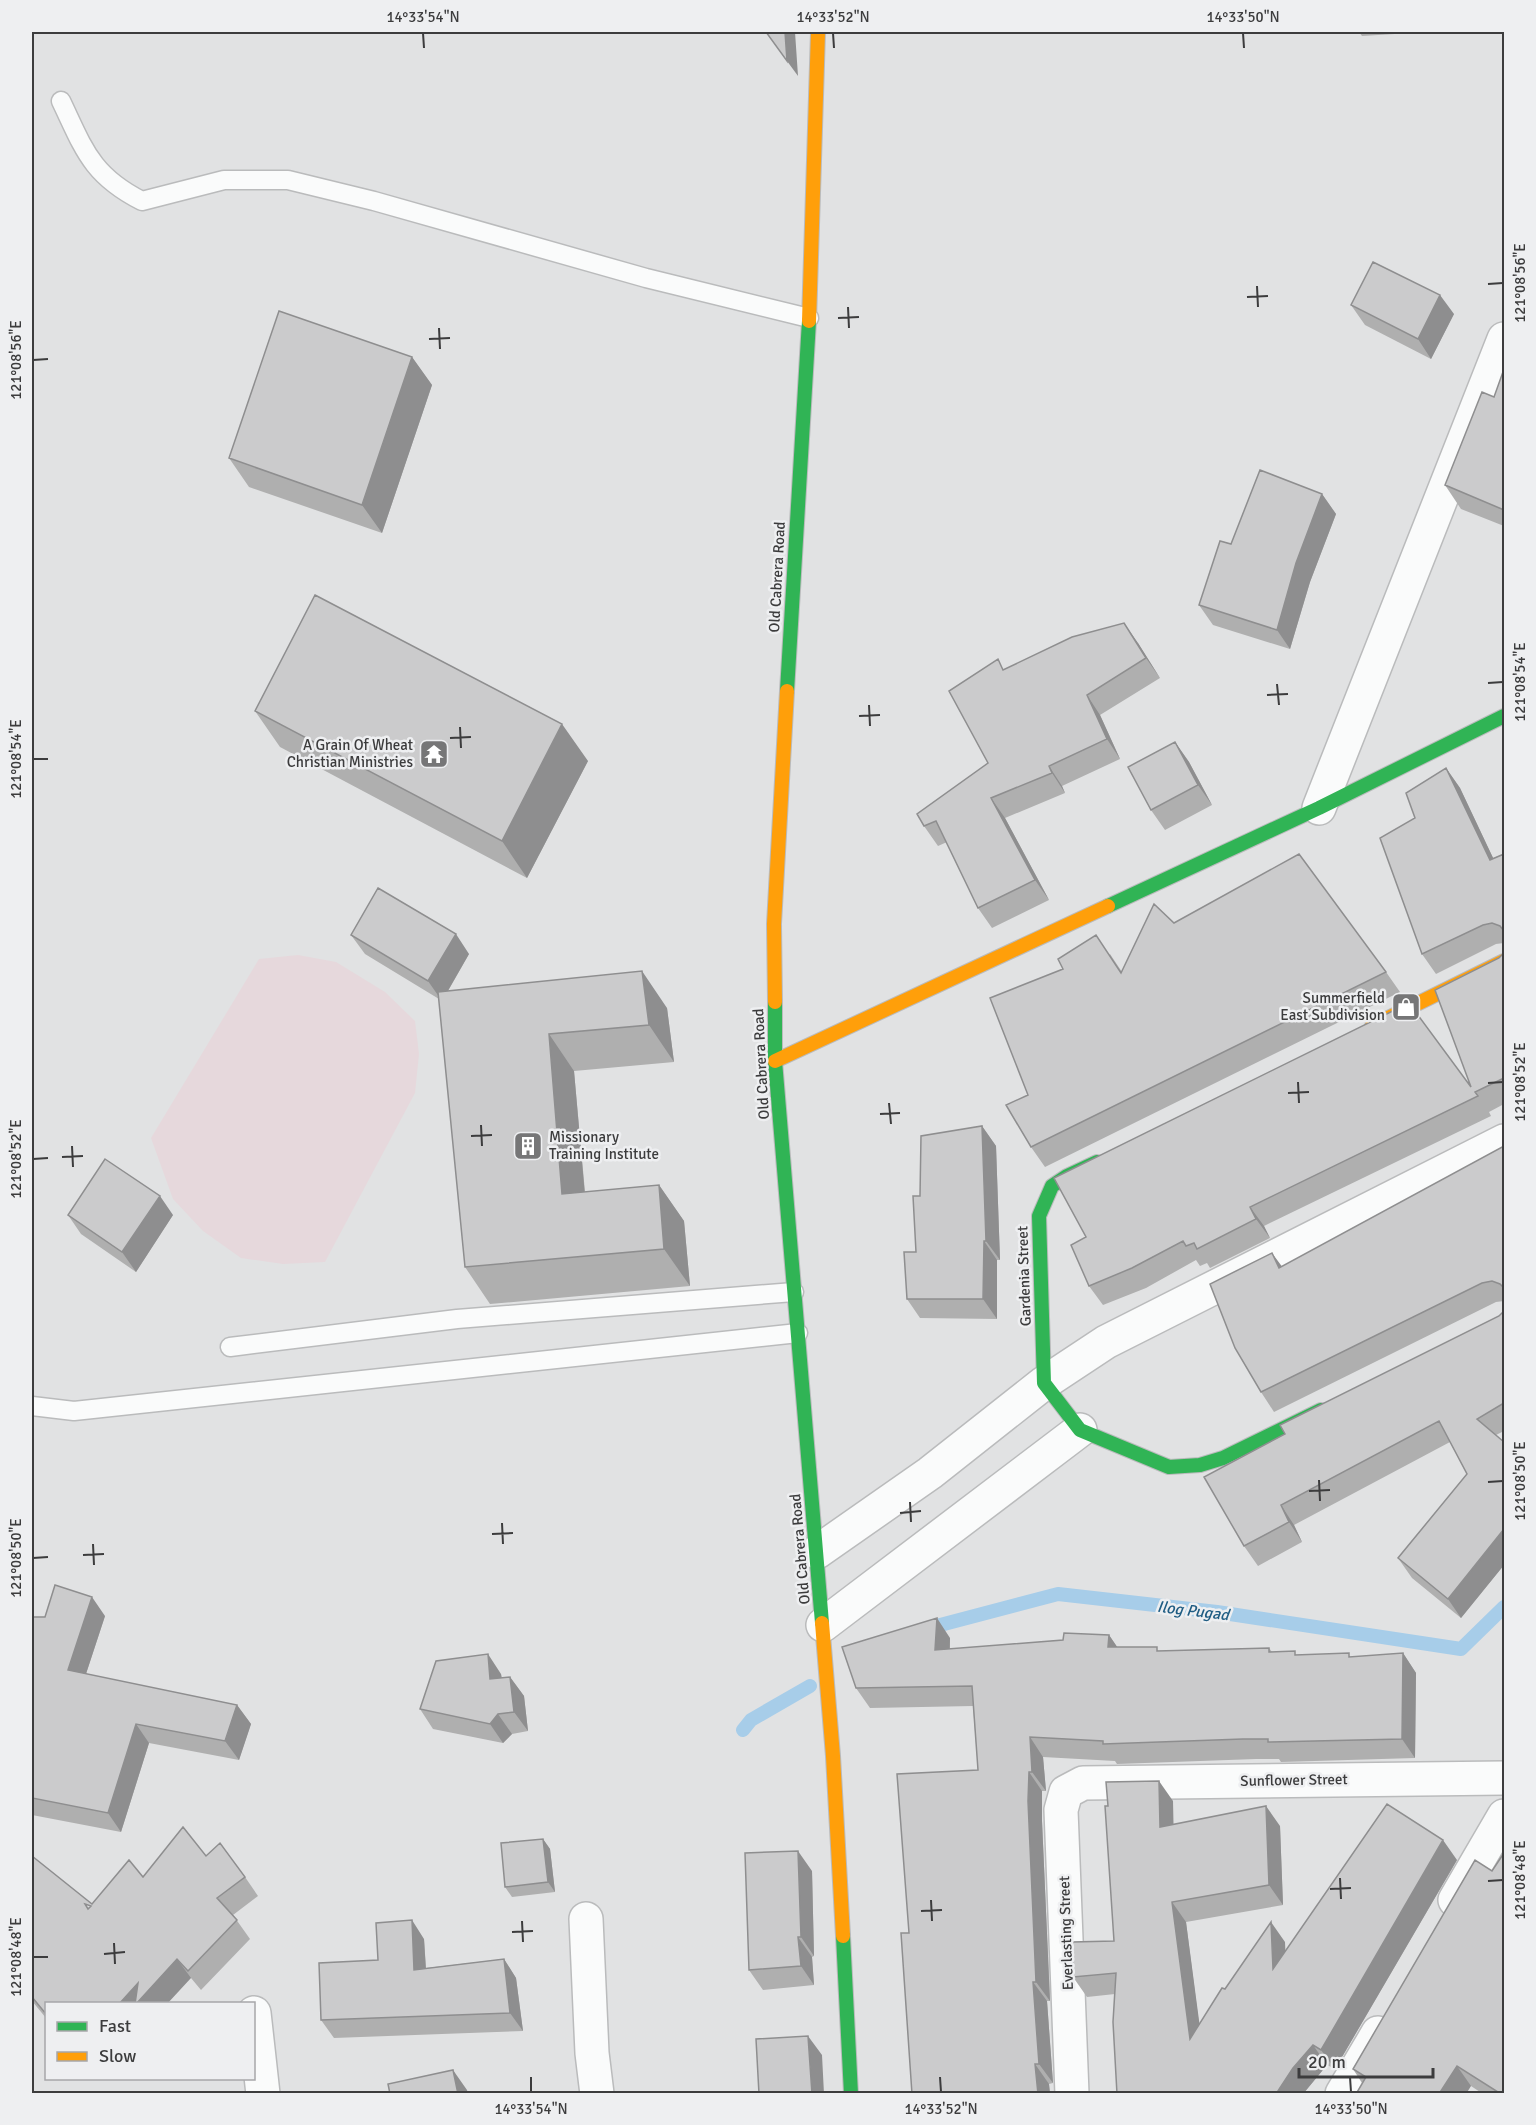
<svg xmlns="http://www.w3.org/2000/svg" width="1536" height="2125" viewBox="0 0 1536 2125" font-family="Signika,sans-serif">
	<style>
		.commercial { fill: #e6d8dc }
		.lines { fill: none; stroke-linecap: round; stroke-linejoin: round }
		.stream { stroke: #a7cde9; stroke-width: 14 }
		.lane-casing { stroke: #babbbc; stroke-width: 21 }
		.street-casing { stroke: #babbbc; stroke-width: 36 }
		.fast-casing { stroke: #babbbc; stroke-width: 16 }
		.slow-casing { stroke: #babbbc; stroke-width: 16 }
		.lane { stroke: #fafbfb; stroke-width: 18 }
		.street { stroke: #fafbfb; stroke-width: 33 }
		.fast { stroke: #30b455; stroke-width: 14 }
		.slow { stroke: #ff9f0a; stroke-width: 14 }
		.wall { fill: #afafaf; fill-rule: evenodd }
		.shaded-wall { fill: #8e8e8f }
		.building { fill: #cbcbcc; stroke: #8e8e8f; stroke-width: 1.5; fill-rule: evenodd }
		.ticks { fill: none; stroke: #3c3c3d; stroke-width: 2 }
		.labels { text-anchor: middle; stroke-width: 5; stroke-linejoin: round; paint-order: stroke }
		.street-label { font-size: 15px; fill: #3c3c3d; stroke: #eeeff1 }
		.poi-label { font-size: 15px; fill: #3c3c3d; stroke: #eeeff1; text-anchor: end }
		.water-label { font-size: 16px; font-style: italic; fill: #205d83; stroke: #eeeff1 }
		.neatline { fill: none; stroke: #3c3c3d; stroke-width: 2 }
		.ticks-label { font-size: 15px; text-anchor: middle; fill: #3c3c3d }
	</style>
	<rect width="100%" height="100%" fill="#e1e2e3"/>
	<path class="commercial" d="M298 955 336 962 385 992 415 1021 419 1054 415 1093 325 1262 283 1264 241 1258 203 1231 173 1199 151 1138 259 959Z"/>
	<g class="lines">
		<path class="stream" d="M925 1629 1058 1594 1217 1612 1461 1649 1504 1607
			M743 1730 751 1720 810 1686"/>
		<g class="lane-casing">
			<path id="lane" d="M61 101C84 149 91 175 142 201L224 180H288L374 201 646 278 809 318
				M230 1347 457 1319 794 1292
				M32 1406 74 1411 798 1333"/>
		</g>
		<g class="street-casing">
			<path id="street" d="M1319 808 1504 339
				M817 1552 930 1473 1044 1383 1106 1342 1504 1141
				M823 1625 1080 1430
				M1455 1900 1504 1816
				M586 1919 592 2053 597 2094
				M254 2013 263 2094
				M1072 2094 1061 1810 1066 1792 1083 1783 1504 1778
				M1342 2094 1378 2033"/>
		</g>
		<g class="fast-casing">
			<path id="fast" d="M787 691 809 321
				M1108 906 1319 808 1504 716
				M775 1002V1061L822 1623
				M1097 1162 1067 1176 1052 1186 1039 1216 1044 1383 1080 1430 1169 1467 1200 1465 1223 1458 1321 1410
				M843 1936 851 2094"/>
		</g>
		<g class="slow-casing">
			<path id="slow" d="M809 321 818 32
				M775 1002 774 924 787 691
				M1372 1026 1504 961
				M775 1061 1108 906
				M822 1623 833 1756 843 1936"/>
		</g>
		<use href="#lane" class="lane"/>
		<use href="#street" class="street"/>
		<use href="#fast" class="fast"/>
		<use href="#slow" class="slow"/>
	</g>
	<path class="wall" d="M1359 32H1427L1362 36Z
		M1351 305 1454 314 1431 359 1365 325Z
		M412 357 432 385 382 533 249 487 229 458Z
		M1504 369V526L1461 509 1445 485 1494 397Z
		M1322 494 1336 514 1310 582 1290 649 1213 625 1199 605 1231 544Z
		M1138 643 1160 678 1100 715 1120 759 1062 786 1065 793 1005 818 1049 900 992 928 978 908 947 842 938 846 924 826 988 763 1005 669Z
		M255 711 588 761 527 878 280 747Z
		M1175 742 1189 762 1212 805 1165 830 1151 810Z
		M1446 768 1460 788 1493 858 1504 854V943L1496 944 1436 974 1422 954 1415 818Z
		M1174 923 1386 972 1400 992 1045 1167 1031 1147 1028 1095 1110 954 1122 972Z
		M351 935 469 954 448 991 667 1008 674 1062 574 1071 585 1192 659 1185 684 1221 690 1286 490 1304 465 1267 439 999 365 954Z
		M1504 953V1104L1489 1112 1491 1116 1264 1226 1270 1238 1210 1268 1207 1263 1200 1266 1196 1260 1146 1288 1103 1305 1089 1286 1471 1087 1499 958Z
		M982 1126 996 1146 1000 1260H997V1319L920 1318 907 1299 916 1252 920 1196Z
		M1504 1146V1301L1496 1302 1274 1412 1261 1392 1282 1267Z
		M68 1215H173L136 1272 81 1234Z
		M1504 1311V1431L1496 1435 1504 1442V1565L1461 1618 1412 1578 1398 1558 1467 1474 1450 1442 1294 1525 1302 1542 1258 1566 1244 1546 1285 1434 1499 1316Z
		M105 1616 86 1674 237 1705 251 1724 239 1760 149 1743 121 1832 32 1815V1617Z
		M1109 1635 1117 1647 1159 1651 1269 1648 1272 1652 1298 1655 1352 1657 1403 1653 1416 1673 1415 1758 1281 1762 1279 1759H1256L1117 1764 1115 1761 1043 1757 1046 1791H1042V1821L1050 2001H1047L1053 2083 1049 2084 1050 2094H912L909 1933 978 1770 973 1706 870 1708 856 1688 950 1638V1649L1063 1640Z
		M501 1674 502 1678 510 1677 524 1696 528 1731 512 1734 503 1743 433 1729 420 1709Z
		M1173 1801V1825L1280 1826 1283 1905 1186 1922 1199 2024 1225 1989 1285 1942V1952L1457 1860 1335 2069 1327 2065 1303 2094H1117L1115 1994 1087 1997 1073 1977 1114 1941 1108 1806Z
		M543 1839 550 1849 555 1892 512 1897 505 1887Z
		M32 1856 92 1904 143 1877 206 1856 245 1877 258 1896 233 1915 250 1939 201 1990 191 1978 46 2004V2018L32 2001ZM85 1904 91 1906 88 1909Z
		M812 1871 814 1956 812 1957 814 1985 763 1990 749 1970Z
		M1492 1871 1504 2094H1483L1471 2086 1362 2083 1353 2069Z
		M424 1939 426 1968 504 1959 516 1978 523 2031 334 2038 321 2020Z"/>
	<path class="shaded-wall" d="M785 32H795L798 76 787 61Z
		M1440 295 1454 314 1431 359 1418 339Z
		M412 357 432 385 382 533 362 505Z
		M1322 494 1336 514 1310 582 1290 649 1277 630 1296 563Z
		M1124 623 1138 643 1160 678 1146 658Z
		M1087 695 1100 715 1120 759 1107 739Z
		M562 724 588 761 527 878 502 841Z
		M1175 742 1189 762 1212 805 1198 785Z
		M1049 766 1062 786 1065 793 1052 773Z
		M1446 768 1460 788 1503 879 1490 860Z
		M991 798 1005 818 1049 900 1035 880Z
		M456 934 469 954 442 1001 428 981Z
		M642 971 667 1008 674 1062 649 1025Z
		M549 1034 574 1071 588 1230 562 1194Z
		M982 1126 996 1146 1000 1260 986 1241Z
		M659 1185 684 1221 690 1286 664 1249Z
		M160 1196 173 1215 136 1272 122 1252Z
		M1250 1207 1264 1226 1270 1238 1256 1219Z
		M984 1241 997 1260V1319L983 1299Z
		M1272 1253 1286 1272 1279 1268Z
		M1281 1505 1294 1525 1302 1542 1289 1522Z
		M1504 1529V1565L1461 1618 1448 1599Z
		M92 1597 105 1616 81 1689 68 1670Z
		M937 1618 950 1638 949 1669 935 1650Z
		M1109 1635 1122 1654 1108 1647Z
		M1403 1653 1416 1673 1415 1758 1402 1739Z
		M488 1654 501 1674 504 1699 490 1679Z
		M510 1677 524 1696 528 1731 514 1712Z
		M237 1705 251 1724 239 1760 225 1741Z
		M498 1714 512 1734 503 1743 490 1724Z
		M136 1724 149 1743 121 1832 108 1813Z
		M1030 1737 1043 1757 1046 1791 1032 1772Z
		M1029 1772 1042 1791V1821L1050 2001 1036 1982 1028 1801Z
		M1159 1781 1173 1801 1174 1847 1160 1827Z
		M1266 1806 1280 1826 1283 1905 1269 1885Z
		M543 1839 550 1849 555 1892 548 1882Z
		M1443 1840 1457 1860 1335 2069 1321 2050Z
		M798 1851 812 1871 814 1956 801 1937Z
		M1172 1902 1186 1922 1204 2058 1190 2039Z
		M412 1920 424 1939 427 1988 414 1970Z
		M1271 1922 1285 1942 1287 1989 1273 1969Z
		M798 1937 812 1957 814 1985 801 1966Z
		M177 1959 191 1978 167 2004H119L138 1983Z
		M504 1959 516 1978 523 2031 510 2013Z
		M1033 1982 1047 2001 1053 2083 1039 2064Z
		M808 2036 822 2055 824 2094H812Z
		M1313 2045 1327 2065 1303 2094H1276L1293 2068Z
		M1035 2064 1049 2084 1050 2094H1038Z
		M1457 2066 1471 2086 1466 2094H1439Z
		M453 2070 467 2090 468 2094H458Z"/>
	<path class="building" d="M766 32H785L787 61Z
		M1373 262 1440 295 1418 339 1351 305Z
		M279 311 412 357 362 505 229 458Z
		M1504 369V510L1445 485 1482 392 1494 397Z
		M1260 470 1322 494 1296 563 1277 630 1199 605 1220 541 1231 544Z
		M315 595 562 724 502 841 255 711Z
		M1124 623 1146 658 1087 695 1107 739 1049 766 1052 773 991 798 1035 880 978 908 936 821 924 826 917 814 988 763 949 691 998 659 1003 670 1072 637Z
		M1175 742 1198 785 1151 810 1128 767Z
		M1446 768 1490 860 1504 854V931L1500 926 1492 923 1483 925 1422 954 1380 838 1415 818 1406 793Z
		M1299 854 1386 972 1031 1147 1006 1105 1028 1095 990 998 1063 969 1058 959 1096 935 1121 973 1154 904 1174 923Z
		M378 888 456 934 428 981 351 935Z
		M1504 953V1078L1475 1092 1478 1096 1250 1207 1256 1219 1197 1249 1194 1243 1186 1246 1183 1241 1132 1268 1089 1286 1071 1245 1086 1237 1054 1178 1409 1003 1471 1087 1435 990 1499 958Z
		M642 971 649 1025 549 1034 562 1194 659 1185 664 1249 465 1267 438 992Z
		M982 1126 986 1241H984L983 1299H907L904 1252H916L913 1196H920L921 1136Z
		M1504 1146V1288L1500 1284 1492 1281 1482 1283 1261 1392 1235 1348 1210 1284 1272 1253 1279 1268Z
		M105 1159 160 1196 122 1252 68 1215Z
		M1504 1311V1403L1477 1419 1504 1442V1529L1448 1599 1398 1558 1467 1474 1439 1421 1281 1505 1289 1522 1244 1546 1204 1477 1285 1434 1280 1425 1499 1316Z
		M55 1585 92 1597 68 1670 237 1705 225 1741 136 1724 108 1813 32 1798V1617H45Z
		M937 1618 935 1650 1063 1640 1064 1633 1109 1635 1108 1647H1157V1651L1269 1648V1652L1295 1651V1655L1349 1653V1657L1403 1653 1402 1739 1268 1742V1739H1243L1103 1744V1741L1030 1737 1032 1772H1029L1028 1801 1036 1982H1033L1039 2064H1035L1038 2094H912L901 1933H909L897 1774 978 1770 972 1686 856 1688 842 1647Z
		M488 1654 490 1679 510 1677 514 1712 498 1714 490 1724 420 1709 436 1661Z
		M1159 1781 1160 1827 1266 1806 1269 1885 1172 1902 1190 2039 1222 1988 1225 1989 1271 1922 1273 1969 1387 1804 1443 1840 1321 2050 1313 2045 1293 2068 1276 2094H1117L1113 2022 1116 1973 1073 1977 1072 1942 1114 1941 1105 1806H1108L1106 1782Z
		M183 1827 206 1856 220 1843 245 1877 217 1898 237 1920 188 1971 177 1959 136 2004H135L138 1983 119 2004H46V2014L32 1997V1856L92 1904 129 1860 143 1877ZM85 1904 91 1906 88 1909Z
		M543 1839 548 1882 505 1887 501 1843Z
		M798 1851 801 1937H798L801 1966 749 1970 745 1853Z
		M1504 1853V2094H1501L1457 2066 1439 2094H1356L1366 2077 1353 2069 1475 1860 1492 1871Z
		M412 1920 414 1970 504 1959 510 2013 321 2020 319 1963 378 1960 376 1923Z
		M808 2036 812 2094H759L756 2039Z
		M453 2070 458 2094H390L388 2084Z"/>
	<path class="ticks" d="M423 33 424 48M833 33 834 48M1243 33 1244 48M1488 284 1503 283M1257 286 1258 307M1247 297 1268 296M848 307 849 328M838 318 859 317M439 328 440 349M429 339 450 338M33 360 48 359M1488 683 1503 682M1277 684 1279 705M1267 695 1288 694M869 705 870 726M859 716 880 715M460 727 461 748M450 738 471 737M33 759H48M1298 1082 1299 1103M1488 1083 1503 1082M1288 1093 1309 1092M889 1103 891 1124M880 1114 900 1113M481 1125 482 1146M471 1136 492 1135M72 1146 73 1167M62 1157 83 1156M33 1159 48 1158M1319 1480 1320 1501M1488 1482 1503 1481M1309 1491 1330 1490M910 1502 911 1522M900 1513 921 1511M502 1523 503 1544M492 1534 513 1533M93 1544 94 1565M83 1555 104 1554M33 1558 48 1557M1340 1878 1341 1899M1488 1881 1503 1880M1330 1889 1351 1888M931 1900 932 1921M921 1911 942 1910M522 1921 523 1942M512 1932 533 1931M114 1943 115 1964M104 1954 125 1952M33 1957H48M531 2077V2092M940 2077 941 2092M1350 2077 1351 2092"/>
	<defs>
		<g id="temple-square" transform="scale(1.5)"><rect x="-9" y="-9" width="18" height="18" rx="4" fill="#767677" stroke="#eeeff1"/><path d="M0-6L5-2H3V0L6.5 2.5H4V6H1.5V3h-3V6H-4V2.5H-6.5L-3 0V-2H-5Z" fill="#fff"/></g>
		<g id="shop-square" transform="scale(1.5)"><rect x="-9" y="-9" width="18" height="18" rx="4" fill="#767677" stroke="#eeeff1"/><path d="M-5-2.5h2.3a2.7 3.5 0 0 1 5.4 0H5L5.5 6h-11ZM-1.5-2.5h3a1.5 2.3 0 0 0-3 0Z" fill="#fff"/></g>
		<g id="building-square" transform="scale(1.5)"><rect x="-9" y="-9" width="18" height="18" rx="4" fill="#767677" stroke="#eeeff1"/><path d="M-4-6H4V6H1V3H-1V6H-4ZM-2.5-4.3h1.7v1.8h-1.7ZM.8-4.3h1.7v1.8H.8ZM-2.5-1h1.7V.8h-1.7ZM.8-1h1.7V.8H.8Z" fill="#fff"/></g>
	</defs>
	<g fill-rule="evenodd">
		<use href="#temple-square" x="434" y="754"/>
		<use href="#shop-square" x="1406" y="1007"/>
		<use href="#building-square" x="528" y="1146"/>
	</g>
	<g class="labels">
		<g class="street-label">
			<text transform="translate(777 577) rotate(-87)" y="5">Old Cabrera Road</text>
			<text transform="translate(761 1064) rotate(-93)" y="5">Old Cabrera Road</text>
			<text transform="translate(1024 1276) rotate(-92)" y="5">Gardenia Street</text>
			<text transform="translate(800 1549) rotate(-95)" y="5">Old Cabrera Road</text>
			<text transform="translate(1294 1780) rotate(-1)" y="5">Sunflower Street</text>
			<text transform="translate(1066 1933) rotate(-92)" y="5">Everlasting Street</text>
		</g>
		<g class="poi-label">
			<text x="413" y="750">A Grain Of Wheat<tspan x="413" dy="17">Christian Ministries</tspan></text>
			<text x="1385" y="1003">Summerfield<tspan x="1385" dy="17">East Subdivision</tspan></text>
			<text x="549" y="1142" text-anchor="start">Missionary<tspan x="549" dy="17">Training Institute</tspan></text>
		</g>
		<g class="water-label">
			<text transform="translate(1193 1610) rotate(7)" y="6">Ilog Pugad</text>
		</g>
	</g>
	<rect width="1536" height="2125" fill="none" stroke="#eeeff1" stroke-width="66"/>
	<rect x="45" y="2002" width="210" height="78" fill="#eeeff1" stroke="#a7a7a9" stroke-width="1.5"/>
	<rect x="57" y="2022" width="30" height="9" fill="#30b455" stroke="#a7a7a9" stroke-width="1.5"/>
	<text x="99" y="2032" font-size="18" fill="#3c3c3d">Fast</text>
	<rect x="57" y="2052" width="30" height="9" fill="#ff9f0a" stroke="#a7a7a9" stroke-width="1.5"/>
	<text x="99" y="2062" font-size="18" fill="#3c3c3d">Slow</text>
	<path d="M1299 2068v9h134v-9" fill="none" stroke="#3c3c3d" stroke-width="3"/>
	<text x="1308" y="2068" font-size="18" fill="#3c3c3d" stroke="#eeeff1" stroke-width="4.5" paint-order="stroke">20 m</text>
	<rect x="33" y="33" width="1470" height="2059" class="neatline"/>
	<g class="ticks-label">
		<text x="423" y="22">14°33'54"N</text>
		<text x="833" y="22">14°33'52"N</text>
		<text x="1243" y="22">14°33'50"N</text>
		<text transform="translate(1520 283) rotate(-90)" y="5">121°08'56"E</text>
		<text transform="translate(16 360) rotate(-90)" y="5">121°08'56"E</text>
		<text transform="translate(1520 682) rotate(-90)" y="5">121°08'54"E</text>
		<text transform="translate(16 759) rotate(-90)" y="5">121°08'54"E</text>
		<text transform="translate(1520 1082) rotate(-90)" y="5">121°08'52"E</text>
		<text transform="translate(16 1159) rotate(-90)" y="5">121°08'52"E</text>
		<text transform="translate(1520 1481) rotate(-90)" y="5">121°08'50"E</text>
		<text transform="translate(16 1558) rotate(-90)" y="5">121°08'50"E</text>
		<text transform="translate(1520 1880) rotate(-90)" y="5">121°08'48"E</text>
		<text transform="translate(16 1957) rotate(-90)" y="5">121°08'48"E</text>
		<text x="531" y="2114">14°33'54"N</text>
		<text x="941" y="2114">14°33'52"N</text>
		<text x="1351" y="2114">14°33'50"N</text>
	</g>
</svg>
